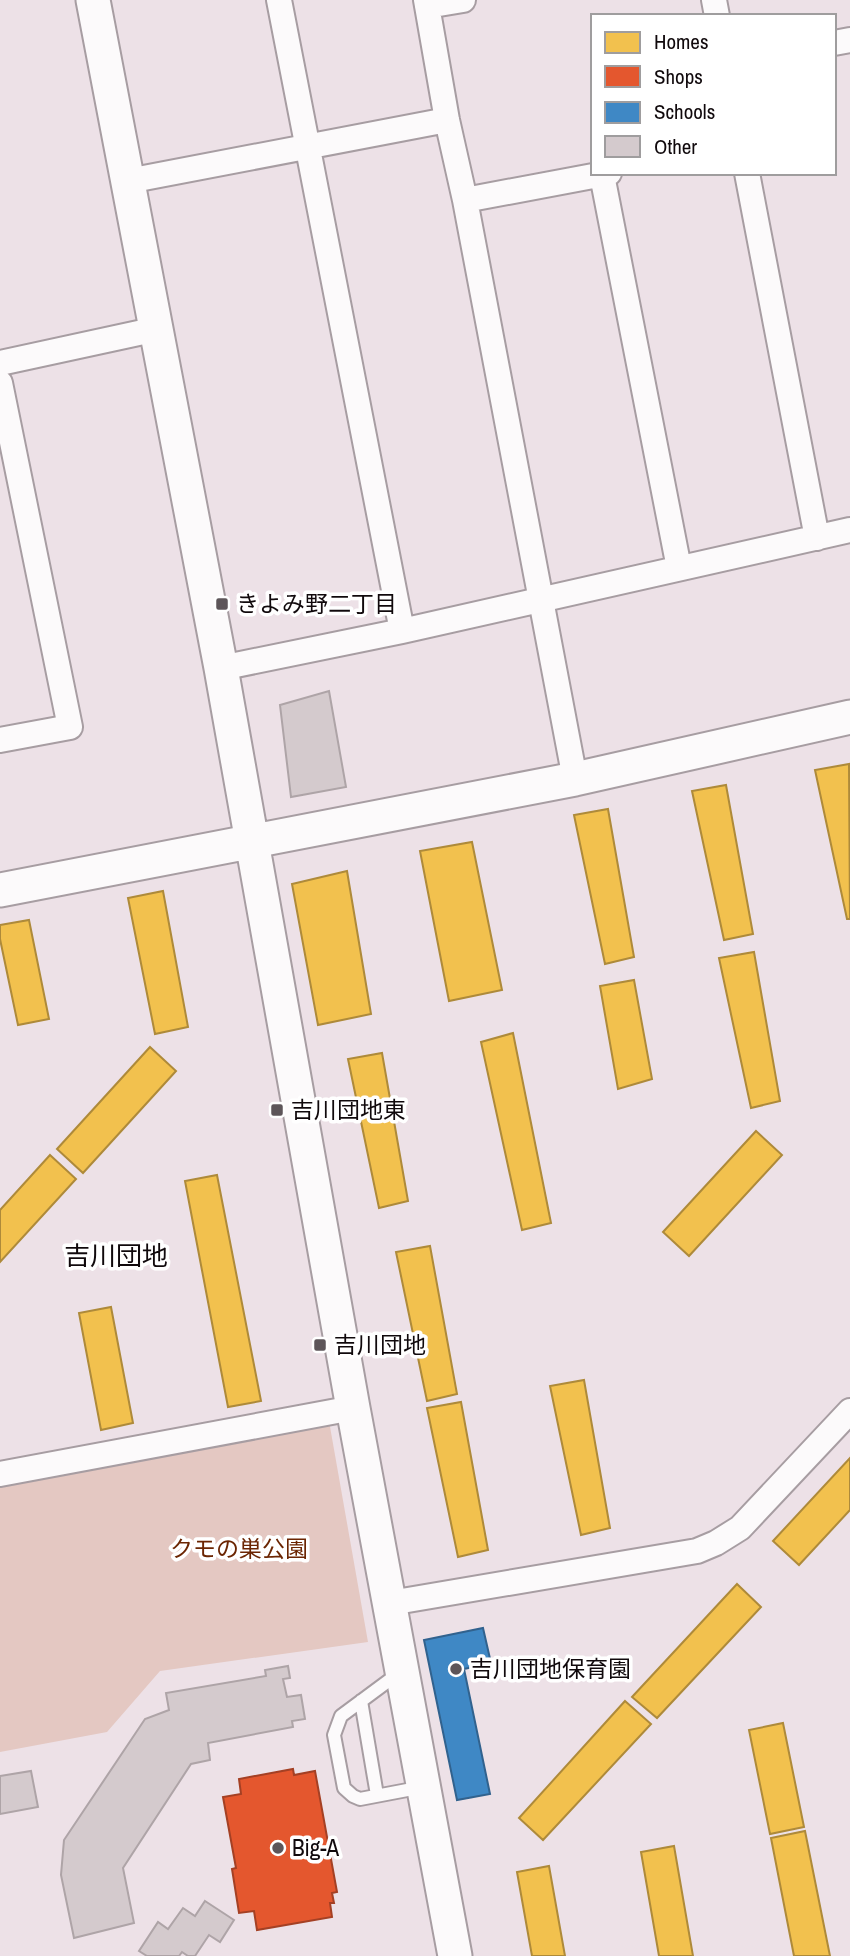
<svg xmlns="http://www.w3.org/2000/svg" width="850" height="1956" viewBox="0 0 850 1956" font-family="'Archivo Narrow','Noto Sans JP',sans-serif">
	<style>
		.green { fill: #e4c8c2 }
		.homes { fill: #f2c14e; stroke: #ae8a3a; stroke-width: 2 }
		.shops { fill: #e4572e; stroke: #a44024; stroke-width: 2 }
		.schools { fill: #3f88c5; stroke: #31628e; stroke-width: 2 }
		.building { fill: #d4cacd; stroke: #aea4a7; stroke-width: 2 }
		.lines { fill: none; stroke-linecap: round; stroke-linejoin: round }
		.lane-casing { stroke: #a79da2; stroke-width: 16 }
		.street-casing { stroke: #a79da2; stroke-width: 28 }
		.secondary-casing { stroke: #a79da2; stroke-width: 37 }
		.lane { stroke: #fcfafb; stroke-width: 12 }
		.street { stroke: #fcfafb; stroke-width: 24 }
		.secondary { stroke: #fcfafb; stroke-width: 33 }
		.poi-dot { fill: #5d5559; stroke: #fff; stroke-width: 2.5 }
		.labels { text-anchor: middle; stroke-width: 7; stroke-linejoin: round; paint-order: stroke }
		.poi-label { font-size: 23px; fill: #10090c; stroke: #fff; text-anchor: start }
		.park-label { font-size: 23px; fill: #6b2502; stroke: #fff }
		.quarter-label { font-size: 26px; fill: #10090c; stroke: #fff }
	</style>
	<rect width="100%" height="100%" fill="#ede1e7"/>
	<path class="green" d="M329 1421 368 1642 160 1671 107 1732 0 1752V1482Z"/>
	<path class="homes" d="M849 764 850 919H847L815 770Z
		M726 785 753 934 724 940 692 791Z
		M608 809 634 957 605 964 574 815Z
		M472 842 502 990 449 1001 420 851Z
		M347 871 371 1014 318 1025 292 884Z
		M163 891 188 1027 155 1034 128 898Z
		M29 920 49 1019 18 1025 0 939V925Z
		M754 952 780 1101 751 1108 719 958Z
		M634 980 652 1079 618 1089 600 986Z
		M513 1033 551 1223 522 1230 481 1042Z
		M150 1047 176 1071 83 1173 57 1149Z
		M382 1053 408 1201 379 1208 348 1059Z
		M756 1131 782 1155 689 1256 663 1232Z
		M50 1155 76 1179 0 1262V1210Z
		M217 1175 261 1401 228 1407 185 1181Z
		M430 1246 457 1394 427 1401 396 1252Z
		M111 1307 133 1423 101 1430 79 1313Z
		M584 1380 610 1528 581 1535 550 1386Z
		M461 1402 488 1550 458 1557 427 1408Z
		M850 1458V1510L799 1565 773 1541Z
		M737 1584 761 1607 657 1718 632 1697Z
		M625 1701 651 1724 543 1840 519 1818Z
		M783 1723 804 1827 770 1834 749 1730Z
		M805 1831 830 1956H794L771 1838Z
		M674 1846 693 1956H659L641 1852Z
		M549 1866 565 1956H532L517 1872Z"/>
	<path class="shops" d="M293 1769 294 1775 315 1771 337 1892 332 1893 334 1903H330L332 1917 257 1930 254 1911 239 1913 232 1869 236 1868 223 1797 241 1794 239 1779Z"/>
	<path class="schools" d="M483 1628 491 1663 464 1669 490 1794 457 1800 424 1640Z"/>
	<path class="building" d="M329 691 346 787 291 797 280 705Z
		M288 1666 290 1678 283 1679 287 1697 301 1695 305 1719 292 1721 293 1727 208 1743 210 1760 191 1764 123 1868 134 1923 74 1938 61 1875 64 1840 145 1719 169 1710 166 1693 266 1676 265 1670Z
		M31 1771 38 1807 0 1814V1776Z
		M205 1901 234 1920 220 1942 209 1935 195 1956H188L182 1952 179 1956H147L139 1951 158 1922 168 1929 183 1908 195 1916Z"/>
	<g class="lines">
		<g class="lane-casing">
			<path id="lane" d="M399 1673 341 1716 334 1735 344 1788 353 1796 360 1799 423 1787
				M361 1701 377 1795"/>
		</g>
		<g class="street-casing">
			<path id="street" d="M279 0 402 631
				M426 0 447 120 465 200 575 779
				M714 0 717 16
				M427 6 463 0
				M834 43 850 40
				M747 173 817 538
				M602 175 679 568
				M128 181 447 120
				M465 200 609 173
				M0 363 157 329
				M0 383 70 727 0 740
				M221 668 402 631 850 530
				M0 1474 353 1408
				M390 1603 697 1551 716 1543 740 1528 850 1411"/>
		</g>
		<g class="secondary-casing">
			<path id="secondary" d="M93 0 221 668 353 1408 455 1956
				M0 890 575 779 850 717"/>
		</g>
		<use href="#lane" class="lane"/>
		<use href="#street" class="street"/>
		<use href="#secondary" class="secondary"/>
	</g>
	<g class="poi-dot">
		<rect x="215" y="597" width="14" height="14" rx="3.5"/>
		<rect x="270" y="1103" width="14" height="14" rx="3.5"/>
		<rect x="313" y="1338" width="14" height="14" rx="3.5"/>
		<circle cx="456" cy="1669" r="7"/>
		<circle cx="278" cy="1848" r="7"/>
	</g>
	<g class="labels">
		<g class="poi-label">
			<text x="236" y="612">きよみ野二丁目</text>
			<text x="291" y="1118">吉川団地東</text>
			<text x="334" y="1353">吉川団地</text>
			<text x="470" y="1677">吉川団地保育園</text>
			<text x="292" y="1856">Big-A</text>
		</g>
		<g class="park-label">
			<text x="239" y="1557">クモの巣公園</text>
		</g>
		<g class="quarter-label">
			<text x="116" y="1265">吉川団地</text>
		</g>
	</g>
	<rect x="591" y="14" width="245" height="161" fill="#ffffff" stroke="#9f9d9e" stroke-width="2"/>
	<rect x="605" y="32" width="35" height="21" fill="#f2c14e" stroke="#9f9d9e" stroke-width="2"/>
	<text x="654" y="49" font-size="21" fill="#10090c">Homes</text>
	<rect x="605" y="66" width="35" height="21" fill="#e4572e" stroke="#9f9d9e" stroke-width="2"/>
	<text x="654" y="84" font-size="21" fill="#10090c">Shops</text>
	<rect x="605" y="102" width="35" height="21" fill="#3f88c5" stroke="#9f9d9e" stroke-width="2"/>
	<text x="654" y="119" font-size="21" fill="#10090c">Schools</text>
	<rect x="605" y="136" width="35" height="21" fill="#d4cacd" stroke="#9f9d9e" stroke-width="2"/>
	<text x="654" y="154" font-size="21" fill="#10090c">Other</text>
</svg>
